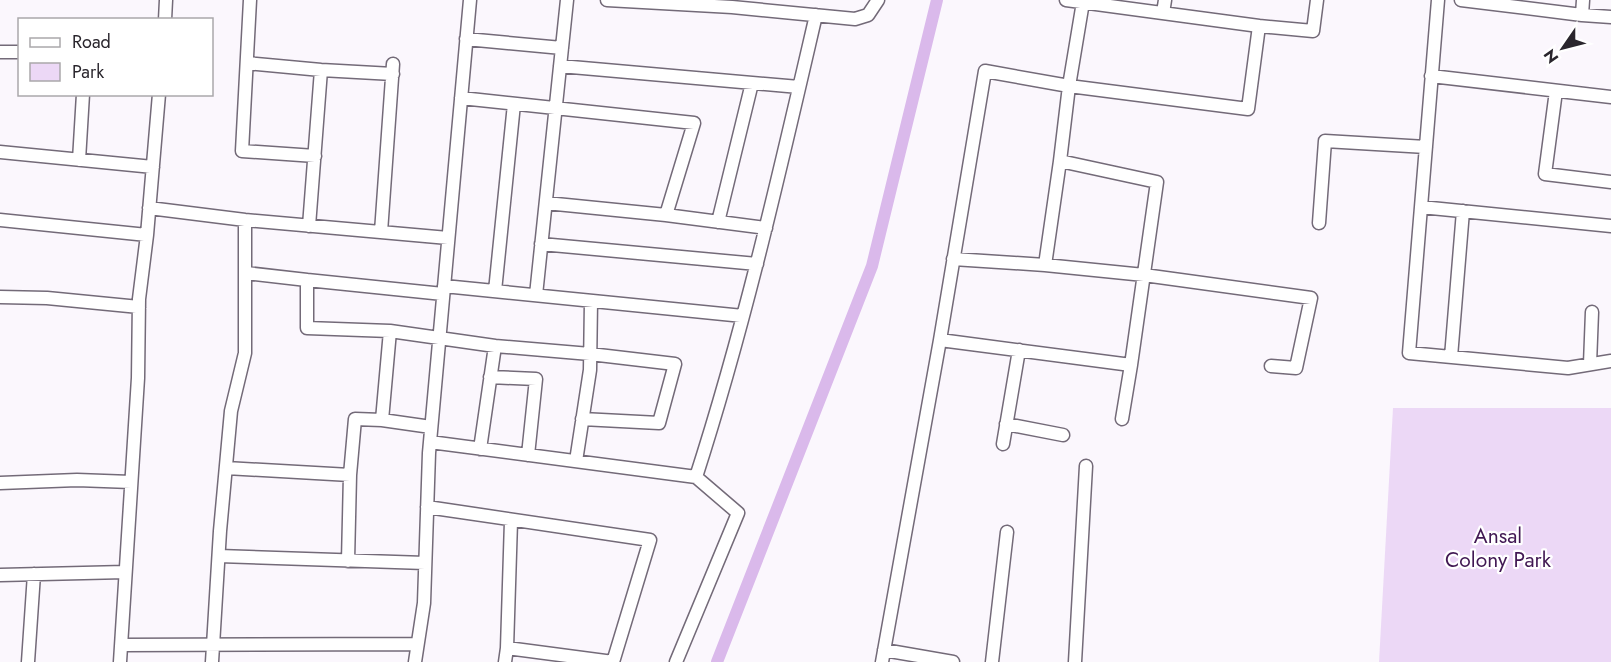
<svg xmlns="http://www.w3.org/2000/svg" width="1611" height="662" viewBox="0 0 1611 662" font-family="Jost,sans-serif">
	<style>
		.green { fill: #ecd8f6 }
		.lines { fill: none; stroke-linecap: round; stroke-linejoin: round }
		.canal { stroke: #dab9eb; stroke-width: 12 }
		.street-casing { stroke: #736a78; stroke-width: 15 }
		.street { stroke: #fff; stroke-width: 12 }
		.labels { text-anchor: middle; stroke-width: 4.5; stroke-linejoin: round; paint-order: stroke }
		.park-label { font-size: 21px; fill: #411853; stroke: #fff }
	</style>
	<rect width="100%" height="100%" fill="#fbf7fd"/>
	<path class="green" d="M1393 408H1611V662H1379Z"/>
	<g class="lines">
		<path class="canal" d="M717 662 872 266 937 0"/>
		<g class="street-casing">
			<path id="street" d="M250 0 242 151 315 156
				M607 0 732 7 855 19 868 15 878 0
				M1066 0C1130 9 1194 17 1259 26L1248 109 1069 86 1083 2V0
				M1438 0 1409 353 1568 368 1611 361
				M1461 0 1582 15 1583 0
				M1163 13 1165 0
				M1582 15 1611 17
				M165 20 166 0
				M1259 26 1313 31 1317 0
				M466 39 562 48
				M0 52H20
				M247 63 321 70 393 74
				M560 66 799 87
				M1431 76 1611 97
				M1556 91 1545 174 1611 182
				M461 98 694 123 666 215 546 203
				M0 152 153 167
				M79 160 83 94
				M1421 207 1611 226
				M149 208 245 220 448 238
				M666 215 766 228
				M0 220 147 235
				M718 222 752 83
				M1319 223 1325 141 1426 147
				M309 226 321 70
				M381 232 393 64
				M541 244 757 264
				M953 259 1045 265 1060 161 1157 182 1131 365
				M1045 265 1144 275 1311 298 1296 368 1271 366
				M246 273 307 280V328L390 331
				M307 280 443 294
				M444 286 743 316
				M495 291 514 104
				M536 295 567 0
				M0 297 47 298 139 307
				M940 340 1131 365 1122 419
				M1451 357 1463 211
				M1590 364 1592 312
				M490 377 536 379 528 455
				M1006 424 1063 435
				M431 427 382 420 390 331 495 346 590 354 675 364 659 423 582 419
				M430 442 696 477C745 325 780 170 816 15
				M1003 444 1019 350
				M480 449 495 346
				M576 461 590 370 591 301
				M226 468 350 475 348 561
				M350 475 355 419 382 420
				M0 483 77 480 131 482
				M427 507 650 540 613 662 507 648
				M219 556 425 563
				M0 575 125 572
				M121 645 417 644
				M884 650 953 662
				M28 662 34 574
				M120 662 138 378 139 299 147 235 159 94
				M212 662 220 531 231 411 245 353V220
				M415 662 424 603 429 453 470 0
				M505 662 507 648 511 521
				M676 662 738 513 696 477
				M882 662 940 340 985 71 1069 86 1060 161
				M992 662 1007 532
				M1075 662 1086 466"/>
		</g>
		<use href="#street" class="street"/>
	</g>
	<g class="labels">
		<g class="park-label">
			<text x="1498" y="543">Ansal<tspan x="1498" dy="24">Colony Park</tspan></text>
		</g>
	</g>
	<rect x="18" y="18" width="195" height="78" fill="#ffffff" stroke="#aaa8ab" stroke-width="1.5"/>
	<rect x="30" y="38" width="30" height="9" fill="#ffffff" stroke="#aaa8ab" stroke-width="1.5"/>
	<text x="72" y="48" font-size="18" fill="#2a262d">Road</text>
	<rect x="30" y="63" width="30" height="18" fill="#ecd8f6" stroke="#aaa8ab" stroke-width="1.5"/>
	<text x="72" y="78" font-size="18" fill="#2a262d">Park</text>
	<g transform="translate(1563 48) rotate(235)" stroke="#ffffff" stroke-width="4.5" paint-order="stroke">
	<path d="M0-4.5L10 22L0 15L-10 22Z" fill="#2a262d"/>
	<text y="-9" font-size="16" font-weight="bold" text-anchor="middle" fill="#2a262d">N</text>
	</g>
</svg>
